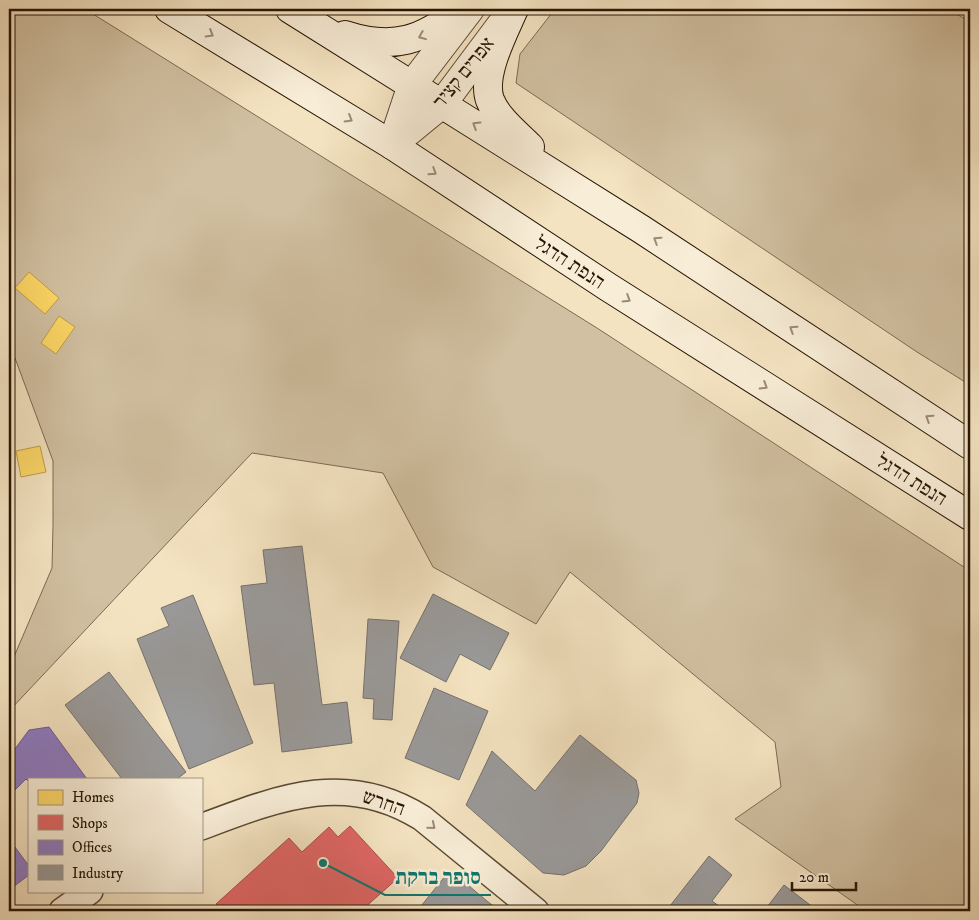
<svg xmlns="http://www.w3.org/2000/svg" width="979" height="920" viewBox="0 0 979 920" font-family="'IM FELL DW Pica','Frank Ruhl Libre',serif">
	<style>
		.green { fill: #d1c0a1; stroke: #7c6a52 }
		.homes { fill: #ffd966; stroke: #be9e49 }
		.shops { fill: #e06666; stroke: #a84d49 }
		.offices { fill: #8e7cc3; stroke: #6f5d8a }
		.industry { fill: #999; stroke: #76716c }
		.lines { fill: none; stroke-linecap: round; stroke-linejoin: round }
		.minor-casing { stroke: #5a4833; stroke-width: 28 }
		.tertiary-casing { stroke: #5a4833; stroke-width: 30 }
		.secondary-casing { stroke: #261404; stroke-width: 30 }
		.minor { stroke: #f8edd7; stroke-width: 25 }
		.tertiary { stroke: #f8edd7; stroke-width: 28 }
		.secondary { stroke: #f8edd7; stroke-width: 28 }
		.oneway { stroke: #9a8b78 }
		.labels { text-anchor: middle; stroke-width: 5; stroke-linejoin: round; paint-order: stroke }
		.street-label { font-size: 20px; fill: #261404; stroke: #f8edd7 }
		.leader { fill: none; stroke: #0f766e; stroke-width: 2 }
		.callout-dot { fill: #0f766e; stroke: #f8edd7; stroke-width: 2 }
		.callout-label { font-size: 21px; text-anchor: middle; font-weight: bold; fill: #0f766e; stroke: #f8edd7; stroke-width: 5; stroke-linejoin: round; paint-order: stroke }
	</style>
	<rect width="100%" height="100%" fill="#f4e3c1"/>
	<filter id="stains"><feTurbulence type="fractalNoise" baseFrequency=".004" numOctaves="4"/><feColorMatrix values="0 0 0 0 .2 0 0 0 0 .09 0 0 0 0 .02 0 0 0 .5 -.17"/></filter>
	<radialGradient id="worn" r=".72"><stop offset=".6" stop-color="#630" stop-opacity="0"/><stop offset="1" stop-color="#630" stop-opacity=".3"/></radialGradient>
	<path class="green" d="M9 9H85L597 328 970 571V911H866L735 819 781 787 775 742 570 572 536 624 433 567 383 473 252 453 9 711V664L13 659 52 568 53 525V461L15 358 9 350Z
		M555 9H948L970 22V385L917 352 516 83 520 54Z"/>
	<path class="homes" d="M29 272 59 298 45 314 15 288Z
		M59 316 75 327 56 354 41 343Z
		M40 446 46 472 21 477 16 451Z"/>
	<path class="shops" d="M350 826 398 878 361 911H223L216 904 289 838 302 852 329 827 338 837Z"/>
	<path class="offices" d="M49 727 87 779H29V782L26 779 9 796V757L29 730Z
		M9 839 29 866V875L9 890Z"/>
	<path class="industry" d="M302 546 322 705 347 702 352 743 282 752 274 683 254 685 241 586 267 583 263 550Z
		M433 594 509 633 490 670 460 654 446 682 400 658Z
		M193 595 253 743 189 769 137 639 169 626 161 608Z
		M368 619 399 621 392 720 373 719 374 699 363 698Z
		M109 672 186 772 177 779H122L65 705Z
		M434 688 488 711 459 780 405 758Z
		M580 735 636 780 639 793 637 803 601 851 586 866 564 875 543 873 466 805 492 751 535 791Z
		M709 856 732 875 712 901 726 911H666Z
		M450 870 487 901 500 911H417Z
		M784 885 818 911H764Z"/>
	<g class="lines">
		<g class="minor-casing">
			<path id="minor" d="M201 827C278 798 346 770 422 818L536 911
				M62 911 90 891"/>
		</g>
		<g class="tertiary-casing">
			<path id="tertiary" d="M392 145 442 104 504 21
				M392 145 412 85 470 9"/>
		</g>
		<g class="secondary-casing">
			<path id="secondary" d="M169 9 392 145 608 287 970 516
				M290 9 641 229 970 445
				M514 9C504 32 481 75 490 100 497 118 516 133 530 147
				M345 35C394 51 423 40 462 9"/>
		</g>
		<use href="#minor" class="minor"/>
		<use href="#tertiary" class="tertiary"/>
		<use href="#secondary" class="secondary"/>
	</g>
	<defs><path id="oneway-chevron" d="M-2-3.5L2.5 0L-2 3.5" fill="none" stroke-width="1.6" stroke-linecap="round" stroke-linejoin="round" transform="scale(1.25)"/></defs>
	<g class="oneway">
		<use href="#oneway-chevron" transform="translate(210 34) rotate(31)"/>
		<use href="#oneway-chevron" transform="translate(422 36) rotate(158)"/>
		<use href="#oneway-chevron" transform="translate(349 119) rotate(31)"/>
		<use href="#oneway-chevron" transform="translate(476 125) rotate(-148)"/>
		<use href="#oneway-chevron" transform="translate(433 172) rotate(33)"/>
		<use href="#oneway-chevron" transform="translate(657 240) rotate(-147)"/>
		<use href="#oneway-chevron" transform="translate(627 299) rotate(32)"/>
		<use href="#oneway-chevron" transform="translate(793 329) rotate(-147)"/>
		<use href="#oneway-chevron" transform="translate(764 386) rotate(32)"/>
		<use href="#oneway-chevron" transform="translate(929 418) rotate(-147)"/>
		<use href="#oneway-chevron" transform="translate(432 826) rotate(40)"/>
	</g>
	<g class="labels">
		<g class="street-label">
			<text transform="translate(463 72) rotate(-51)" y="7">אפרים קציר</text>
			<text transform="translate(570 262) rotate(33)" y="7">הנפת הדגל</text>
			<text transform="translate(912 479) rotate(32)" y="7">הנפת הדגל</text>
			<text transform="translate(384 802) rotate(19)" y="7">החרש</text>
		</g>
	</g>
	<path class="leader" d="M323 863L385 895H491"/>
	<circle class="callout-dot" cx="323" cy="863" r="5"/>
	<g class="callout-label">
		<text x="438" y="884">סופר ברקת</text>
	</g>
	<rect width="979" height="920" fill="none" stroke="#f4e3c1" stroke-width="30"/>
	<rect x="10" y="10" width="959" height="900" fill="none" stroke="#261404" stroke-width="2.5"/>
	<rect x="15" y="15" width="949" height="890" fill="none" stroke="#261404"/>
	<rect x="28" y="778" width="175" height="115" fill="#f8edd7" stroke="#a49683"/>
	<rect x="38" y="790" width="25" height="15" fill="#ffd966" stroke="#a49683"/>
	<text x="72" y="802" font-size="15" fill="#261404">Homes</text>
	<rect x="38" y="815" width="25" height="15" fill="#e06666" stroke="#a49683"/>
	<text x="72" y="828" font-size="15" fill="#261404">Shops</text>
	<rect x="38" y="840" width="25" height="15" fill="#8e7cc3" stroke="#a49683"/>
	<text x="72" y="852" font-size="15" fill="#261404">Offices</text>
	<rect x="38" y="865" width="25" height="15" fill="#999999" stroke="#a49683"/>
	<text x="72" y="878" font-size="15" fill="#261404">Industry</text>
	<path d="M792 882v8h64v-8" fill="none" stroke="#261404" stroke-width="2.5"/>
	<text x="799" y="882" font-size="15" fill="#261404" stroke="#f8edd7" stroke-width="4" paint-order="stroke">20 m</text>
	<rect width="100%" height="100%" filter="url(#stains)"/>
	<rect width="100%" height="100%" fill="url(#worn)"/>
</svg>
